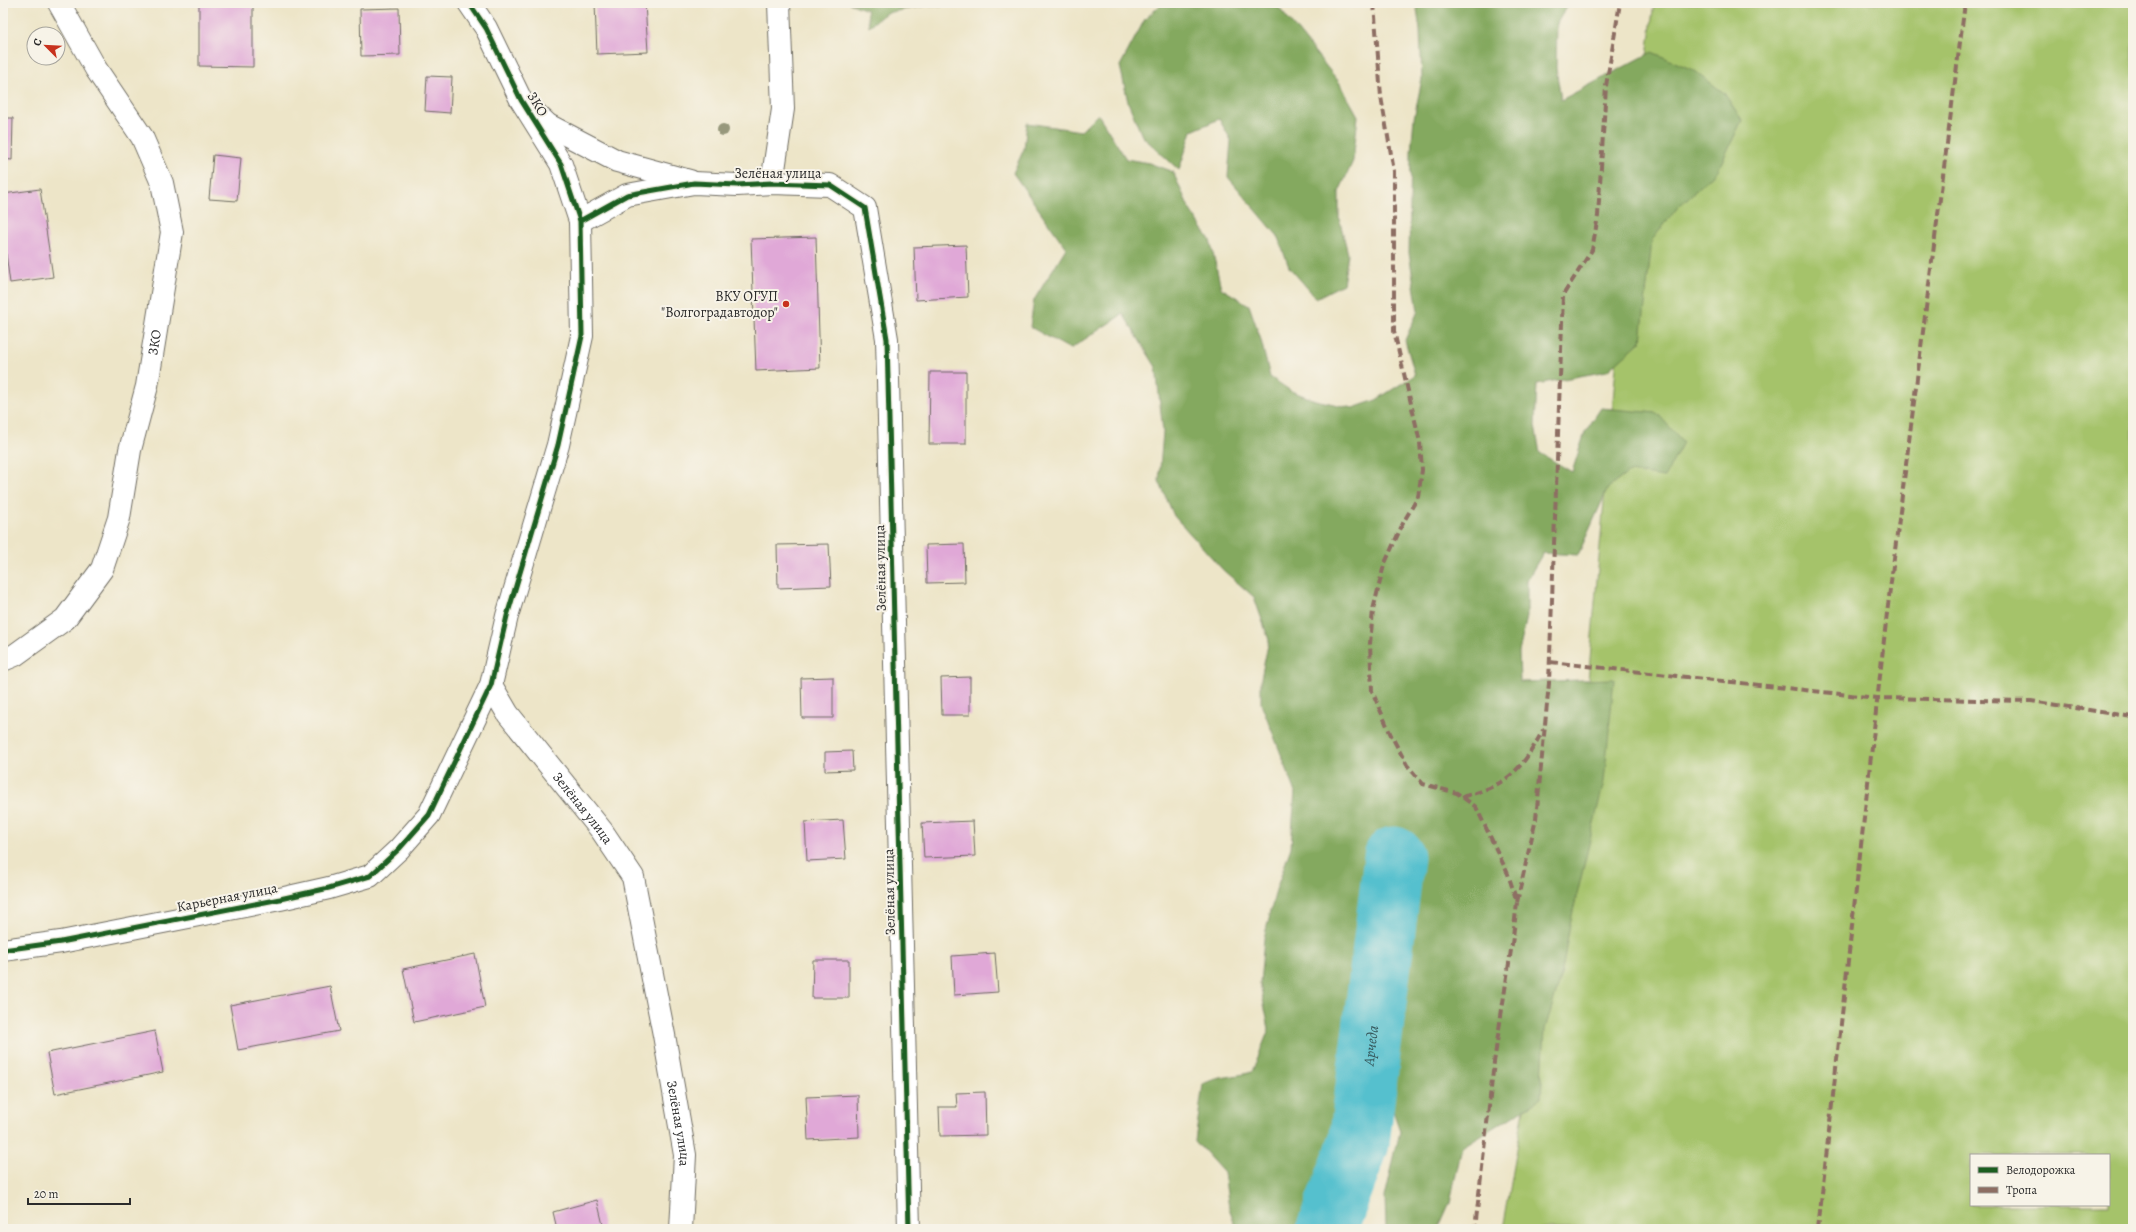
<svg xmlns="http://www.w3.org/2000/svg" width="2136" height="1232" viewBox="0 0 2136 1232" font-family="Alegreya,serif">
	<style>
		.green { fill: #a5c36a; stroke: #68774a; fill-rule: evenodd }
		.forest { fill: #84a95e; stroke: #586a44 }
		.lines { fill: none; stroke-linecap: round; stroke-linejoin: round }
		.river { stroke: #54c0ce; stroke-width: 61 }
		.building { fill: #e0a8d7 }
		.minor-casing { stroke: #6f6c62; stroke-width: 24 }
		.minor { stroke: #fff; stroke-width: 22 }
		.quiet { stroke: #8d6e63; stroke-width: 4; stroke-dasharray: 8 4; stroke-linecap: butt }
		.cycleway-casing { stroke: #f7f3e8; stroke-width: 8 }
		.cycleway { stroke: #1b5e20; stroke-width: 5 }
		.tree { fill: #97987c }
		.poi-dot { fill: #c8321e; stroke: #f7f3e8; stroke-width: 1.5 }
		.labels { text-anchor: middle; stroke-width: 4; stroke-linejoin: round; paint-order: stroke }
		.street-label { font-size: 14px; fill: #2b2b2b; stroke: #f7f3e8 }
		.poi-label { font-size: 14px; fill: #2b2b2b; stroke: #f7f3e8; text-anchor: end }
		.water-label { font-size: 15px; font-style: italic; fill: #37585c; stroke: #f7f3e8 }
	</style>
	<rect width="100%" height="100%" fill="#f7f3e8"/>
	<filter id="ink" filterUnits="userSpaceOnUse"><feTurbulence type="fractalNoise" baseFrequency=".025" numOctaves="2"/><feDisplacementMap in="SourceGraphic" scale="8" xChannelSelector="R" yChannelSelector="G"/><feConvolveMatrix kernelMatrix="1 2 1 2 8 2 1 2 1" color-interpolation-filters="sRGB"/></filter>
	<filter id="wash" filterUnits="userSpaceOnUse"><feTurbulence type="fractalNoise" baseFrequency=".012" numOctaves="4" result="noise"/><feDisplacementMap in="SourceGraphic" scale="16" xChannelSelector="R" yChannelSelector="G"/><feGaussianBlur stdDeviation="0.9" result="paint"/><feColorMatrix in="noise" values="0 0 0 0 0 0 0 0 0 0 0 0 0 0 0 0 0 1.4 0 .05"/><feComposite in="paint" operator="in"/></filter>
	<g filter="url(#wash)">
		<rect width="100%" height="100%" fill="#ede5c8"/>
		<path class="green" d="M1654 3H2133V1229H1503L1577 804 1637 131ZM1971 1155H2109V1205H1971Z"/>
		<path class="forest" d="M849 3H966L963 6 930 5 886 13 869 26 867 10Z
			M1163 3H1275L1339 82 1358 116 1353 161 1339 192V218L1348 254 1343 284 1316 298 1289 267 1277 235 1228 177 1231 140 1219 119 1192 131 1179 170 1142 136 1128 102 1120 66 1145 19Z
			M1416 3H1569L1557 23 1556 68 1561 100 1652 52 1695 71 1724 93 1742 120 1718 170 1677 208 1652 240 1641 341 1607 371 1537 384 1535 426 1540 453 1572 472 1585 432 1601 408 1657 413 1683 442 1665 477 1629 472 1608 488 1578 555 1543 553 1527 580V617L1519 652 1520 682 1614 679 1604 781 1570 924 1561 977 1545 1029 1541 1098 1462 1147 1450 1202 1438 1229H1386L1385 1197 1400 1131 1386 1090 1370 1158 1343 1205 1322 1229H1237L1229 1208 1224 1173 1195 1141 1203 1084C1218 1076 1236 1077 1252 1072L1269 1029 1260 984 1264 938 1276 890 1291 847 1295 790 1261 703V678L1269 640 1254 597 1223 570 1174 516 1159 481 1163 432 1156 367 1123 314 1070 349 1030 327 1034 300 1066 248 1013 173 1024 149 1027 123 1081 131 1098 114 1126 159 1149 163 1173 172 1190 210 1210 240 1221 288 1249 305 1261 340 1270 377 1291 391 1315 400 1353 408 1376 400 1415 375 1405 340 1418 311 1409 253 1411 152 1414 118 1422 79 1420 30Z"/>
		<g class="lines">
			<path class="river" id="s1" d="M1327 1229 1359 1143 1394 857"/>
		</g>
		<g id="blocks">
			<path class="building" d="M199 3H253V67L199 66Z
				M595 3H645L648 52 597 54Z
				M399 8 400 55 361 56 360 9Z
				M427 76 452 77 450 113 425 111Z
				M3 118H13L12 160 3 159Z
				M213 155 241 158 237 201 209 199Z
				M40 189 53 277 10 283 3 231V194Z
				M816 237 820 368 756 371 751 239Z
				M966 245 968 297 916 300 914 247Z
				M930 372H966V444H929Z
				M829 544 831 586 778 588 777 545Z
				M964 544 965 582 927 583 926 545Z
				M833 677V718H802L801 678Z
				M970 677V715H942L941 678Z
				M852 751 853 770 825 771V752Z
				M843 820 846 859 807 861 805 822Z
				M973 821 975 856 924 858 922 823Z
				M995 953 998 992 954 995 952 956Z
				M475 954 485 1007 414 1022 403 969Z
				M813 960H849V998H812Z
				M330 986 339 1031 238 1050 230 1005Z
				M155 1031 163 1072 55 1094 47 1053Z
				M985 1092 986 1135 940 1136 939 1107H957L956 1093Z
				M858 1095 859 1137 808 1140 806 1097Z
				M597 1200 604 1229H557L553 1212Z"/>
		</g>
	</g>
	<g filter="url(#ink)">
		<use href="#blocks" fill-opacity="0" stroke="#6f6c62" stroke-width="1"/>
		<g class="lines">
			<g class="minor-casing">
				<g id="minor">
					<path d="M533 111 548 125 617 161 690 181"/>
					<path d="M772 183 783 109 779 3"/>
					<path d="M580 221 627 195 694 183 737 185 772 183 830 185 865 208 887 339 909 1229"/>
					<path id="s2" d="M3 660 15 655 65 619 102 569 119 518 130 450 147 386 172 232 162 183 142 137 96 69 59 3"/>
					<path id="s3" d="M491 685 508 714 602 831 633 877 664 1035 685 1155 681 1229"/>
					<path d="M3 950 61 942 280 899 329 888 370 876 399 849 429 815 491 685 507 616 558 445 582 336 580 221 561 164 521 100 486 28 469 3"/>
				</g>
			</g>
			<use href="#minor" class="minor"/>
			<path class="quiet" d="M1374 3 1381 97 1394 171V331L1420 442 1422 470 1418 497 1404 521 1384 565 1373 610 1370 644 1372 691 1391 735 1407 765 1423 784 1457 793 1476 807 1508 874 1517 902 1513 937 1494 1062 1475 1229
				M1550 662 1877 698 2031 701 2133 717
				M1462 797C1508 785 1521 771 1543 730
				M1517 902 1536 819 1549 683 1563 295 1592 250 1598 216 1606 86 1620 3
				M1818 1229 1887 613 1965 3"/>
			<g class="cycleway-casing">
				<path id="cycleway" d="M580 221 627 195 694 183 737 185 772 183 830 185 865 208 887 339 909 1229
					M3 950 61 942 280 899 329 888 370 876 399 849 429 815 491 685 507 616 558 445 582 336 580 221 561 164 521 100 486 28 469 3"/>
			</g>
			<use href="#cycleway" class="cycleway"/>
		</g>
		<circle class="tree" cx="723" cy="130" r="6"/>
	</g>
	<circle class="poi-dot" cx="786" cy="304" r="4"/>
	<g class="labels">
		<g class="street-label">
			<text transform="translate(538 104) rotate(59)" y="5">ЗКО</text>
			<text x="778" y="178">Зелёная улица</text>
			<text dy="5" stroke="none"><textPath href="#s2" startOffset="370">ЗКО</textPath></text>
			<text transform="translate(880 568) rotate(-91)" y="5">Зелёная улица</text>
			<text dy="5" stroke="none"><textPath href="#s3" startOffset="154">Зелёная улица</textPath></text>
			<text transform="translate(889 892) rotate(-91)" y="5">Зелёная улица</text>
			<text transform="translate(227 897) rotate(-11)" y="5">Карьерная улица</text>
			<text dy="5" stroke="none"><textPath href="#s3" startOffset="490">Зелёная улица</textPath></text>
		</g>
		<g class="poi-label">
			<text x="778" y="301">ВКУ ОГУП<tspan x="778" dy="16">"Волгоградавтодор"</tspan></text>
		</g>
		<g class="water-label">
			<text dy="5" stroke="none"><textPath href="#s1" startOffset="190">Арчеда</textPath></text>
		</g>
	</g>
	<rect width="2136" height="1232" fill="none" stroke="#f7f3e8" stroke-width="16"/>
	<rect x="1970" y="1154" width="140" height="52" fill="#f7f3e8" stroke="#a5a39c"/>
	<rect x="1978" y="1167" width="20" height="6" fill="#1b5e20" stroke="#a5a39c"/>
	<text x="2006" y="1174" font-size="12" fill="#2b2b2b">Велодорожка</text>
	<rect x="1978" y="1187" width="20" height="6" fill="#8d6e63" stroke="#a5a39c"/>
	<text x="2006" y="1194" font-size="12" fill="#2b2b2b">Тропа</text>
	<g transform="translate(46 46) rotate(294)"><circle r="19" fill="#f7f3e8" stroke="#a5a39c"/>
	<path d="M0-3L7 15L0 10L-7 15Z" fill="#c8321e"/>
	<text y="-6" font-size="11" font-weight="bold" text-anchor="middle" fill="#2b2b2b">С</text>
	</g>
	<path d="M28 1198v6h102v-6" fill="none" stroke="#2b2b2b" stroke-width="2"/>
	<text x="34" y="1198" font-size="12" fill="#2b2b2b" stroke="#f7f3e8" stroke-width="3" paint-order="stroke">20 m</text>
</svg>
